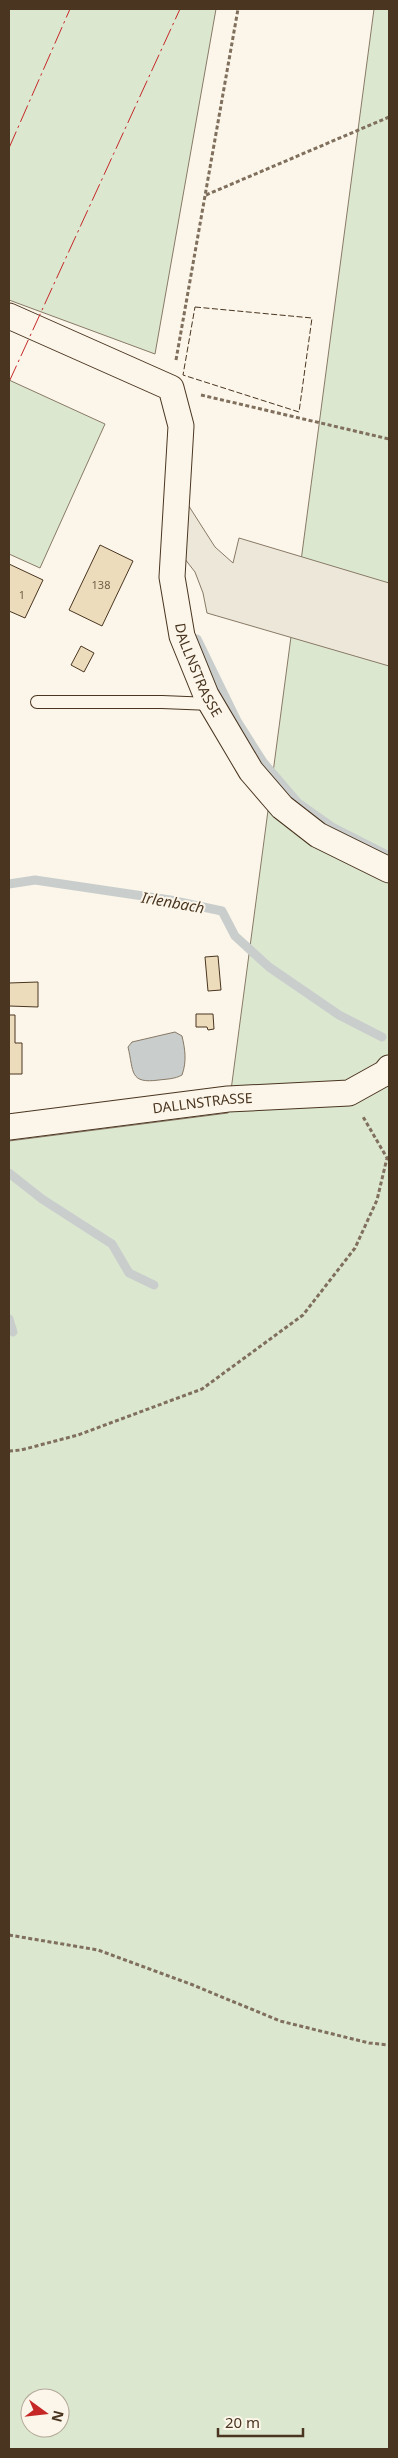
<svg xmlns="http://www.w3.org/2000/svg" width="398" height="2458" viewBox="0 0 398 2458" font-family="'Noto Sans',sans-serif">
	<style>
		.green { fill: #dce7d0; stroke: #887966; fill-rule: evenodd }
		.parking { fill: #ede7d9; stroke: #887966 }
		.water { fill: #c9cecd; stroke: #887966 }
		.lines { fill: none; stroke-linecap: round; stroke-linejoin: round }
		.stream { stroke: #c9cecd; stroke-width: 9 }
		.building { fill: #ecdcbc; stroke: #4a3520 }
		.lane-casing { stroke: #4a3520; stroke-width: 14 }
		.street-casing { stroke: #4a3520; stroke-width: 27 }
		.path { stroke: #7f6f5c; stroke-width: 3; stroke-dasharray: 4 2.5; stroke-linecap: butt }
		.lane { stroke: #fbf6e9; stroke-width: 12 }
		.street { stroke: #fbf6e9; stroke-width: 25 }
		.fence { stroke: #4a3520; stroke-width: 1; stroke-dasharray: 6 2.5; stroke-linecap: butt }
		.power { stroke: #c62828; stroke-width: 1; stroke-dasharray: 18 4 2.5 4; stroke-linecap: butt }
		.labels { text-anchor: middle; stroke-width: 4; stroke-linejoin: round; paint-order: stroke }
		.number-label { font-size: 11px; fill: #725f47 }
		.street-label { font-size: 14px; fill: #4a3520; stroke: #fbf6e9 }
		.water-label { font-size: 15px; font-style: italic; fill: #4a3520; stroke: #fbf6e9 }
	</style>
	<rect width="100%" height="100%" fill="#fbf6e9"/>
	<path class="green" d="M9 9H216L155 354 9 300Z
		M374 9H389V2449H9V1141L228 1113ZM30 2398H60V2428H30Z
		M9 380 105 424 40 568 9 554Z"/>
	<path class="parking" d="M185 500 215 547 233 563 239 538 389 583V666L207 613 203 593 195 572 181 554Z"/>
	<path class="water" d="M175 1032 182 1036C185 1049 187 1061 182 1075 175 1079 167 1079 159 1080 129 1084 134 1072 128 1047L132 1042Z"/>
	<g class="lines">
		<path class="stream" d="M197 639 237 721 263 762 298 803 332 827 389 856
			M9 884 35 880 170 900 222 911 235 936 269 967 339 1015 382 1037
			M9 1173 42 1199 112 1244 129 1273 154 1285
			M9 1319 13 1332"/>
	</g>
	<path class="building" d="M100 545 133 561 102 626 69 610Z
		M9 564 43 580 25 618 9 611Z
		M81 646 94 653 84 672 71 665Z
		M218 956 221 990 208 991 205 957Z
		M38 982V1007L9 1006V983Z
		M196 1014H213L214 1029 208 1030 207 1027H196Z
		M9 1015H15V1043H22V1074H9Z"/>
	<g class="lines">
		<g class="lane-casing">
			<path id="lane" d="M37 702H162L211 704"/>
		</g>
		<g class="street-casing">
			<g id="street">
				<path id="s1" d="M9 316 171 388 181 426 172 577 182 636 206 695 251 771 282 807 318 835 389 870"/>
				<path id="s2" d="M9 1127 228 1099 349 1093 385 1073 389 1068"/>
			</g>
		</g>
		<path class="path" d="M206 195 389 117
			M176 360 238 9
			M201 395 389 439
			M9 1451 21 1450 78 1435 202 1389 303 1315 355 1248 377 1200 387 1158 362 1115
			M9 1935 98 1950 193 1985 280 2021 369 2043 389 2045"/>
		<use href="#lane" class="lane"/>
		<use href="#street" class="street"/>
		<path class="fence" d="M195 307 312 318 299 412 183 375Z"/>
		<path class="power" d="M9 148 70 9
			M9 382 180 9"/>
	</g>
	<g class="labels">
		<g class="number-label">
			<text x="101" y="589">138</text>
			<text x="22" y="599">1</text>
		</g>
		<g class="street-label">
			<text dy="5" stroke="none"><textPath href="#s1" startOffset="465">DALLNSTRASSE</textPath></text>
			<text dy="5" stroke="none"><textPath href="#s2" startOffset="195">DALLNSTRASSE</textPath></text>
		</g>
		<g class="water-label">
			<text transform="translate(173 903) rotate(10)" y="5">Irlenbach</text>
		</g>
	</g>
	<rect width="398" height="2458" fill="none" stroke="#4a3520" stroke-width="20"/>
	<g transform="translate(45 2413) rotate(105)"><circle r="24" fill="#fbf6e9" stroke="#b4a999"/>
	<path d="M0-4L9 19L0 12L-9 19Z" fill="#c62828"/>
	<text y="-8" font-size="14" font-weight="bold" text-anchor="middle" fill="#4a3520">N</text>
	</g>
	<path d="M218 2428v8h85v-8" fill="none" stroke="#4a3520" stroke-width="2.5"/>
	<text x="225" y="2428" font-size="15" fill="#4a3520" stroke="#fbf6e9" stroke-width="4" paint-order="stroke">20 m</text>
</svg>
